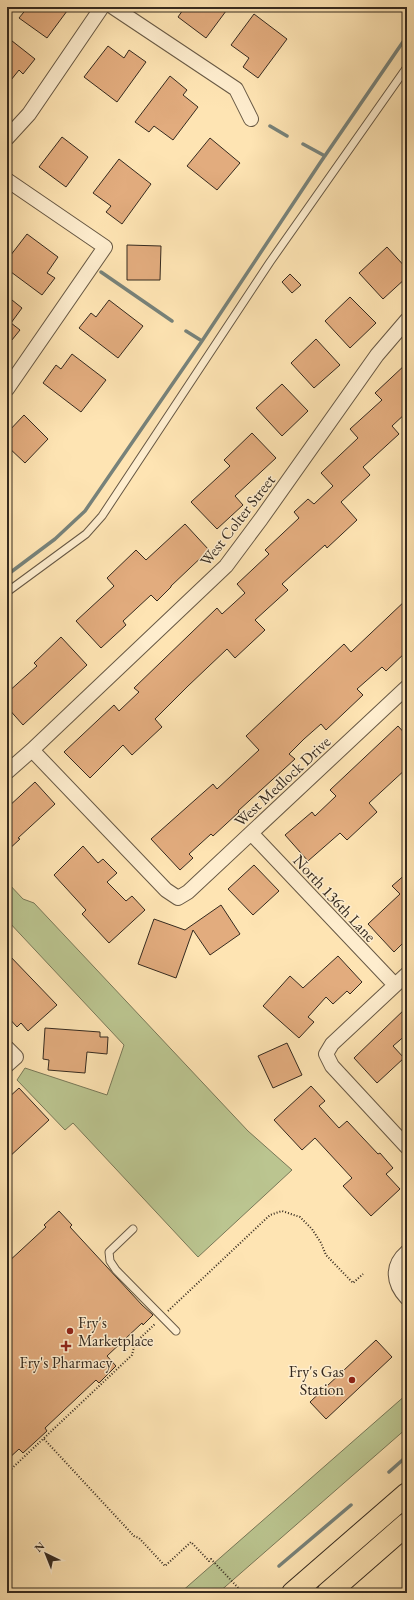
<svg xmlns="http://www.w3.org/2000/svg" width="414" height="1600" viewBox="0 0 414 1600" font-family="'EB Garamond',serif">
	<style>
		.green { fill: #bbc590; stroke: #787858 }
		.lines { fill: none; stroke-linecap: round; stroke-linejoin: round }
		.stream { stroke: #77827a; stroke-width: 3.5 }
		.building { fill: #e2ac7e; stroke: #352a1f }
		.lane-casing { stroke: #675844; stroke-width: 9 }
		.street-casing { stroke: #675844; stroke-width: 16 }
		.primary-casing { stroke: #352a1f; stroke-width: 24 }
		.path { stroke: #352a1f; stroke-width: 2; stroke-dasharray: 1 2; stroke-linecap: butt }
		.lane { stroke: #feedce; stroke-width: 7 }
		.street { stroke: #feedce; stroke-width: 14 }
		.primary { stroke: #fee4b3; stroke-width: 22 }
		.poi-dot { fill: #8f2418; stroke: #feedce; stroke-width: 1.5 }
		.labels { text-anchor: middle; stroke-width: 3; stroke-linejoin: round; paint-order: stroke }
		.street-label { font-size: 16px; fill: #352a1f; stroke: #feedce }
		.poi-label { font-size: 16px; fill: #352a1f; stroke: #feedce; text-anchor: start }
	</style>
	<rect width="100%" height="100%" fill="#fee4b3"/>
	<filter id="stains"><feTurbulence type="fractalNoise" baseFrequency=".005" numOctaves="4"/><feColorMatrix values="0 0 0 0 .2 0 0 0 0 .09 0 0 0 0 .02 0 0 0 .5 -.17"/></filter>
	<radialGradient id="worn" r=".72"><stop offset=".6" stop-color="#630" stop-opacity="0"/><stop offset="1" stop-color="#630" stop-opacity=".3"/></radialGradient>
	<path class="green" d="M7 882 23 899 34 903 248 1131 292 1170 198 1257 73 1123 65 1130 17 1080 25 1068 107 1095 124 1045 7 920Z
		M407 1394V1428L218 1593H180Z"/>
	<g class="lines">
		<path class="stream" d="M270 126 287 136
			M303 144 325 156
			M101 272 172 321
			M186 331 202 341
			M7 575 55 539 85 511 202 341 320 163 407 36
			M389 1472 407 1456
			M279 1566 351 1505"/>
	</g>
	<path class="building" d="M28 7H62L67 11 47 38 19 18Z
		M185 7H229L206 38 178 17Z
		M254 14 287 39 258 78 243 67 249 58 231 45Z
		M7 37 35 59 23 74 19 70 7 85Z
		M108 46 124 58 129 50 146 62 117 102 84 77Z
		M170 76 187 90 183 95 198 107 173 140 154 126 149 132 135 122Z
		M62 137 88 157 66 187 39 167Z
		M210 138 240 163 217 190 187 166Z
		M119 159 151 184 122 224 106 212 111 206 93 193Z
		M27 234 58 257 47 273 55 278 42 295 7 269V260Z
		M127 245 161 246 160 280H127Z
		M387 247 407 269V277L383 299 359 273Z
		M290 274 301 285 292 293 282 282Z
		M7 296 22 308 11 323 20 330 7 346Z
		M350 297 376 323 350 348 325 321Z
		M109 300 143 326 118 358 79 328 91 313 96 317Z
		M316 339 340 365 314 388 291 363Z
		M72 354 106 380 81 412 43 383 56 365 61 369Z
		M407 363V412L392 426 399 434 363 467 370 475 341 502 357 520 327 548 325 545 282 584 288 590 255 620 265 630 235 658 227 649 188 686 155 719 162 727 132 755 123 745 90 778 64 752 114 705 119 711 139 692 134 688 217 608 222 614 245 593 237 584 269 554 265 550 299 518 294 512 308 499 314 504 333 486 321 473 358 438 350 429 382 400 375 393Z
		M282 384 308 411 282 436 256 408Z
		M24 415 48 439 25 463 7 446V433Z
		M252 433 276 458 235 496 243 505 217 529 191 502 230 466 224 460Z
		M185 524 209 550 171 586V587L157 601 151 595 123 621 126 625 101 648 76 621 114 586 107 578 136 550 146 560Z
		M407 599V651L386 671 382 667 357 689 363 695 326 730 321 724 304 739 289 754 295 759 238 811 239 812 213 836 211 834 189 854 193 858 180 870 151 839 213 784 217 789 259 750 246 736 314 672 344 644 351 652Z
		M61 637 87 665 23 725 7 707V693L37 666 34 663Z
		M398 726 407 736V768L369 803 377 812 347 840 340 833 308 861 285 835 312 812 315 816 336 796 330 790Z
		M35 782 55 804 18 838 20 839 7 851V808Z
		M83 846 98 863 103 859 117 873 107 882 126 901 132 896 145 910 109 943 82 914 86 910 54 875Z
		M254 865 279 891 253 915 228 889Z
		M407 873V939L394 952 368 924 400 894 392 886Z
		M221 905 240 934 210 955 193 930 176 978 138 964 154 919 185 930Z
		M7 953 57 1005 28 1031 21 1023 17 1027 7 1016Z
		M338 956 362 982 350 994 347 991 333 1004 326 997 308 1017 314 1022 299 1038 263 1006 290 976 303 988Z
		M407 1007V1034L393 1046 404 1058 377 1083 354 1058Z
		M45 1028 100 1032V1037H108L107 1054 87 1052 85 1073 48 1070 49 1060 43 1059Z
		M287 1043 302 1075 273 1088 258 1056Z
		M311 1086 325 1101 319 1106 339 1128 347 1121 378 1154 380 1153 393 1168 386 1174 400 1189 371 1216 343 1186 352 1178 315 1138 302 1150 274 1120Z
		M19 1088 49 1120 7 1159V1099Z
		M59 1211 72 1225 70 1227 142 1305 153 1315 143 1325 142 1323 107 1356 116 1366 99 1383 96 1380 45 1428 47 1431 23 1453 19 1449 7 1460V1263L46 1227 44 1225Z
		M376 1340 392 1357 326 1419 310 1402Z"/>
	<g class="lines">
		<g class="lane-casing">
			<path id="lane" d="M7 592 86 534 102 516 270 262 407 67
				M133 1229 109 1252 110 1261 116 1270 176 1331"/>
		</g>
		<g class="street-casing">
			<path id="street" d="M113 7 236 89 251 119
				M7 138 29 114 102 7
				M7 180 105 247 7 389
				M32 750 166 890 178 898 188 892 407 687
				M7 772 32 750 226 566 261 519 377 355 407 320
				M251 833 395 985
				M407 974 332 1044 326 1054 332 1066 407 1147
				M7 1048 16 1057 7 1065
				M407 1252C391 1266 393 1283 407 1298"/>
		</g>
		<g class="primary-casing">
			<path id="primary" d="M293 1593 407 1494
				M328 1593 407 1524"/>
		</g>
		<path class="path" d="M168 1311 270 1215 282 1211 300 1217 312 1229 321 1243 326 1255 353 1283 363 1274
			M44 1439 134 1536 139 1538 165 1566 191 1542 209 1561 211 1559 243 1593
			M7 1473 132 1355 135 1343 155 1324"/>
		<use href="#lane" class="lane"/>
		<use href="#street" class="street"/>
		<use href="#primary" class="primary"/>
	</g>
	<g class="poi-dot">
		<circle cx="70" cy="1331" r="4"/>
		<path d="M64 1340h4v4h4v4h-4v4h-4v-4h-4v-4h4z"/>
		<circle cx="352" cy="1380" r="4"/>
	</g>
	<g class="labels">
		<g class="street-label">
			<text transform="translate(237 520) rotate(-52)" y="6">West Colter Street</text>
			<text transform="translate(282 781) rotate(-43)" y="6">West Medlock Drive</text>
			<text transform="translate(335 898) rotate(47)" y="6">North 136th Lane</text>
		</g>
		<g class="poi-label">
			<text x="78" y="1328">Fry's<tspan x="78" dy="18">Marketplace</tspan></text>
			<text x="66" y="1368" text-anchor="middle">Fry's Pharmacy</text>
			<text x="344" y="1377" text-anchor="end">Fry's Gas<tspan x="344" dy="18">Station</tspan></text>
		</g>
	</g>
	<rect width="414" height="1600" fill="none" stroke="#fee4b3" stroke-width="24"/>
	<rect x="8" y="8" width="398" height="1584" fill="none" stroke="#352a1f" stroke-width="2"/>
	<rect x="12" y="12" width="390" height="1576" fill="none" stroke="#352a1f"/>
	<g transform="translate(46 1554) rotate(317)" stroke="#feedce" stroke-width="3" paint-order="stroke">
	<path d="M0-3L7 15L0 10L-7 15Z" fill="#352a1f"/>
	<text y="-6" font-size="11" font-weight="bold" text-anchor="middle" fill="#352a1f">N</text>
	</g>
	<rect width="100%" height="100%" filter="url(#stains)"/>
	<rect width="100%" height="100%" fill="url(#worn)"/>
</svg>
